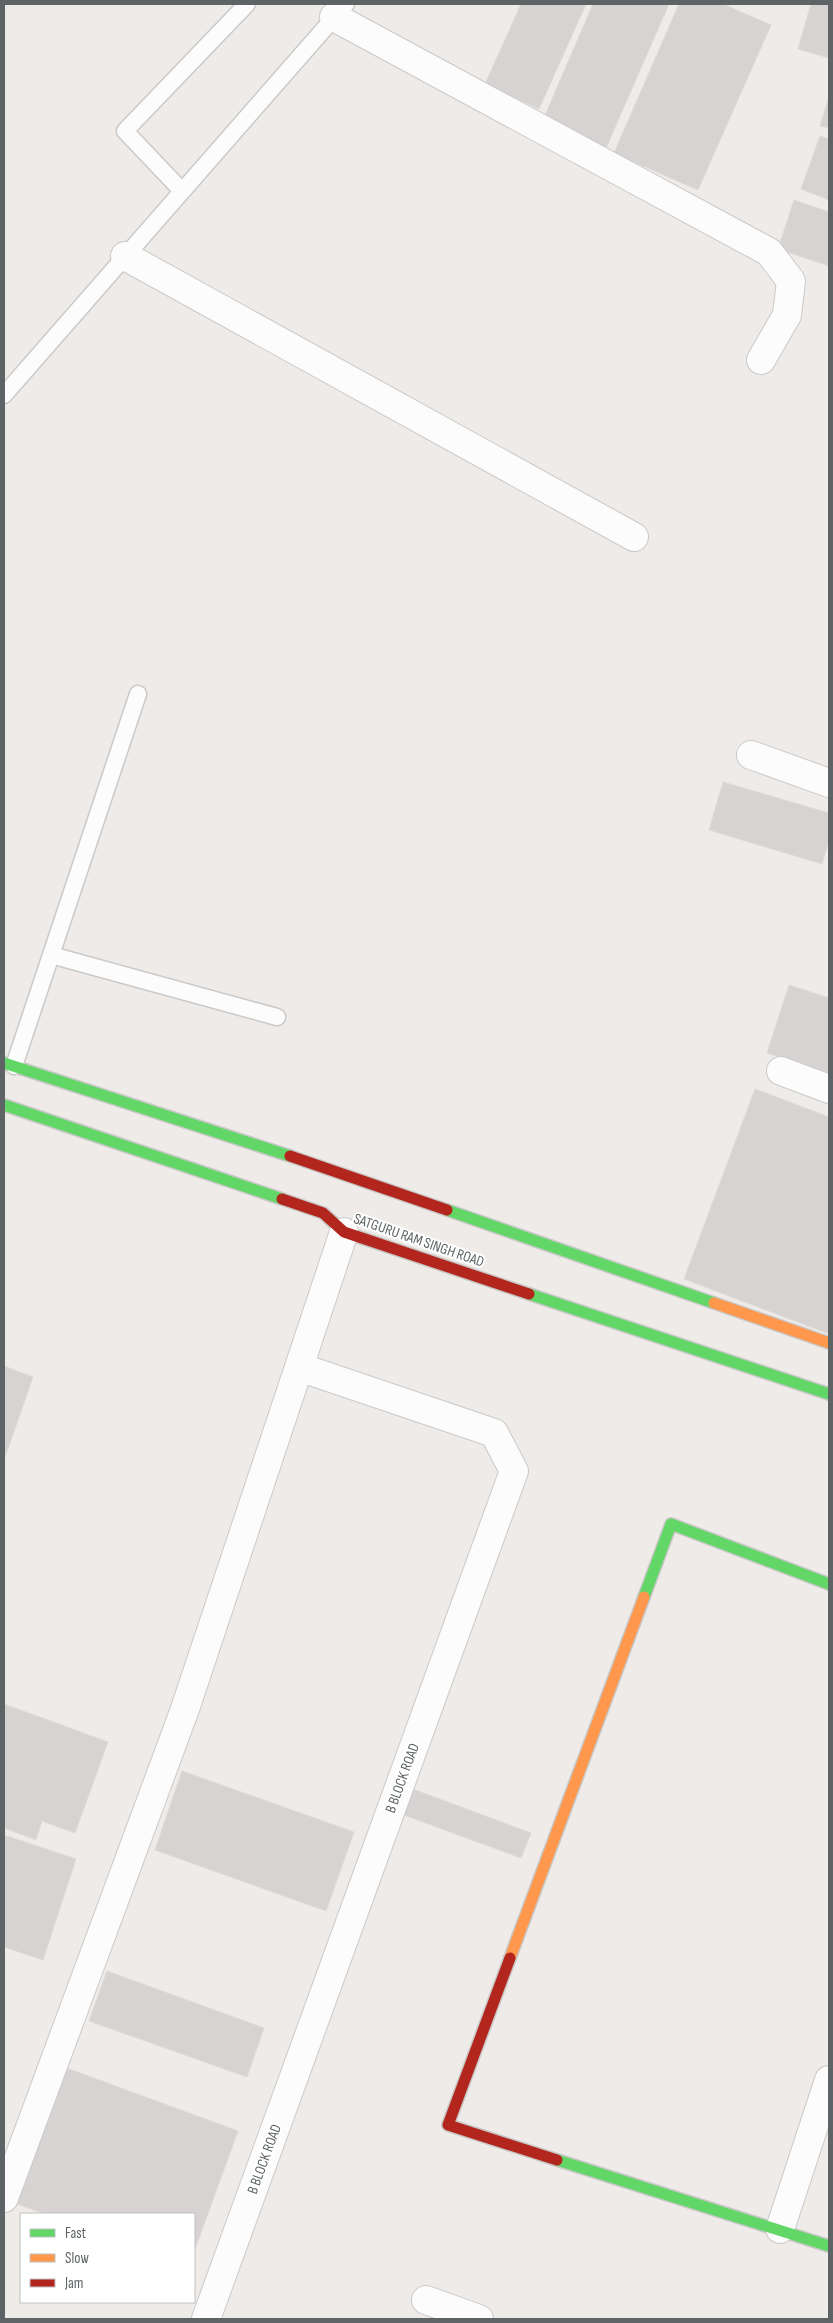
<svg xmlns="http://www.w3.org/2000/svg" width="833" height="2323" viewBox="0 0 833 2323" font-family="'Sofia Sans Condensed',sans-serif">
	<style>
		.building { fill: #d6d3d2; stroke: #dddad7 }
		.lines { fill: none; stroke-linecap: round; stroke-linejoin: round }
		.lane-casing { stroke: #cacaca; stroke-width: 19 }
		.street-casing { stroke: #cacaca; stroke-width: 30 }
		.fast-casing { stroke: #c8c8c7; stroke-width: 14 }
		.slow-casing { stroke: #c8c8c7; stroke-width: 14 }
		.jam-casing { stroke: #c8c8c7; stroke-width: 14 }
		.lane { stroke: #fcfcfc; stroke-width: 16 }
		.street { stroke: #fcfcfc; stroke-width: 28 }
		.fast { stroke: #63d668; stroke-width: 11 }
		.slow { stroke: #ff974d; stroke-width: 11 }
		.jam { stroke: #b3261e; stroke-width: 11 }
		.labels { text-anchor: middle; stroke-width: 4; stroke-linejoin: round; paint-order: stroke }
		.street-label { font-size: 15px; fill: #5e6466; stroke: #fff }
	</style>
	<rect width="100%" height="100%" fill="#eeebe8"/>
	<path class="building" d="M521 4H586L539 109 485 84Z
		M593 4H669L606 148 543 120Z
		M679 4H723L771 25 698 190 614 153Z
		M811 4H829V58L798 49Z
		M829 97V128L820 126Z
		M820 136 829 139V200L801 189Z
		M794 200 829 212V266L778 249Z
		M723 782 829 813V840L822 864 709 830Z
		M789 985 829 998V1073L767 1053Z
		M755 1089 829 1117V1334L684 1279Z
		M4 1366 33 1377 4 1460Z
		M4 1704 108 1742 75 1833 42 1821 36 1840 4 1828Z
		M182 1771 354 1832 326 1911 155 1850Z
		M402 1785 531 1833 521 1858 393 1811Z
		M4 1835 76 1859 43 1960 4 1947Z
		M107 1971 264 2028 247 2077 89 2021Z
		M61 2066 238 2131 194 2252V2214H45L12 2202Z"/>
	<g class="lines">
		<g class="lane-casing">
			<path id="lane" d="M182 191 125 131 247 4
				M4 395 346 4
				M51 955 277 1017
				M14 1066 138 694"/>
		</g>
		<g class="street-casing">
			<path id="street" d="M334 17 769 252 791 281 787 315 761 360
				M125 256 634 537
				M751 755 829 783
				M781 1071 829 1089
				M4 2198 185 1709 344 1232
				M780 2229 829 2080
				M426 2300 479 2319
				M206 2319 514 1471 494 1433 299 1367"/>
		</g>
		<g class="fast-casing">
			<path id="fast" d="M4 1063 290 1156
				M4 1105 282 1199
				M447 1210 714 1303
				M529 1294 829 1394
				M644 1597 671 1524 829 1584
				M557 2160 829 2246"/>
		</g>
		<g class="slow-casing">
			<path id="slow" d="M714 1303 829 1343
				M510 1958 644 1597"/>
		</g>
		<g class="jam-casing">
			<path id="jam" d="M290 1156 447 1210
				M282 1199 323 1213 344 1232 529 1294
				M510 1958 448 2125 557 2160"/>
		</g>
		<use href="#lane" class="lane"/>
		<use href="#street" class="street"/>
		<use href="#fast" class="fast"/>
		<use href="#slow" class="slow"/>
		<use href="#jam" class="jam"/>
	</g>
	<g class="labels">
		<g class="street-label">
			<text transform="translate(419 1240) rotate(19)" y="5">SATGURU RAM SINGH ROAD</text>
			<text transform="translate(402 1778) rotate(-70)" y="5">B BLOCK ROAD</text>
			<text transform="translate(264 2159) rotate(-70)" y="5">B BLOCK ROAD</text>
		</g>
	</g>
	<rect width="833" height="2323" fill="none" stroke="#5e6466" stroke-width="10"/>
	<rect x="20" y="2213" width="175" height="90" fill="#ffffff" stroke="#bfc1c2"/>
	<rect x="30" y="2229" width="25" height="8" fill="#63d668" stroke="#bfc1c2"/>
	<text x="65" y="2238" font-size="15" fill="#5e6466">Fast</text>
	<rect x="30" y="2254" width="25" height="8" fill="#ff974d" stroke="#bfc1c2"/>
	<text x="65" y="2263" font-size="15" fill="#5e6466">Slow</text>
	<rect x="30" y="2279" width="25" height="8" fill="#b3261e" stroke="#bfc1c2"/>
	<text x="65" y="2288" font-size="15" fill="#5e6466">Jam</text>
</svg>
